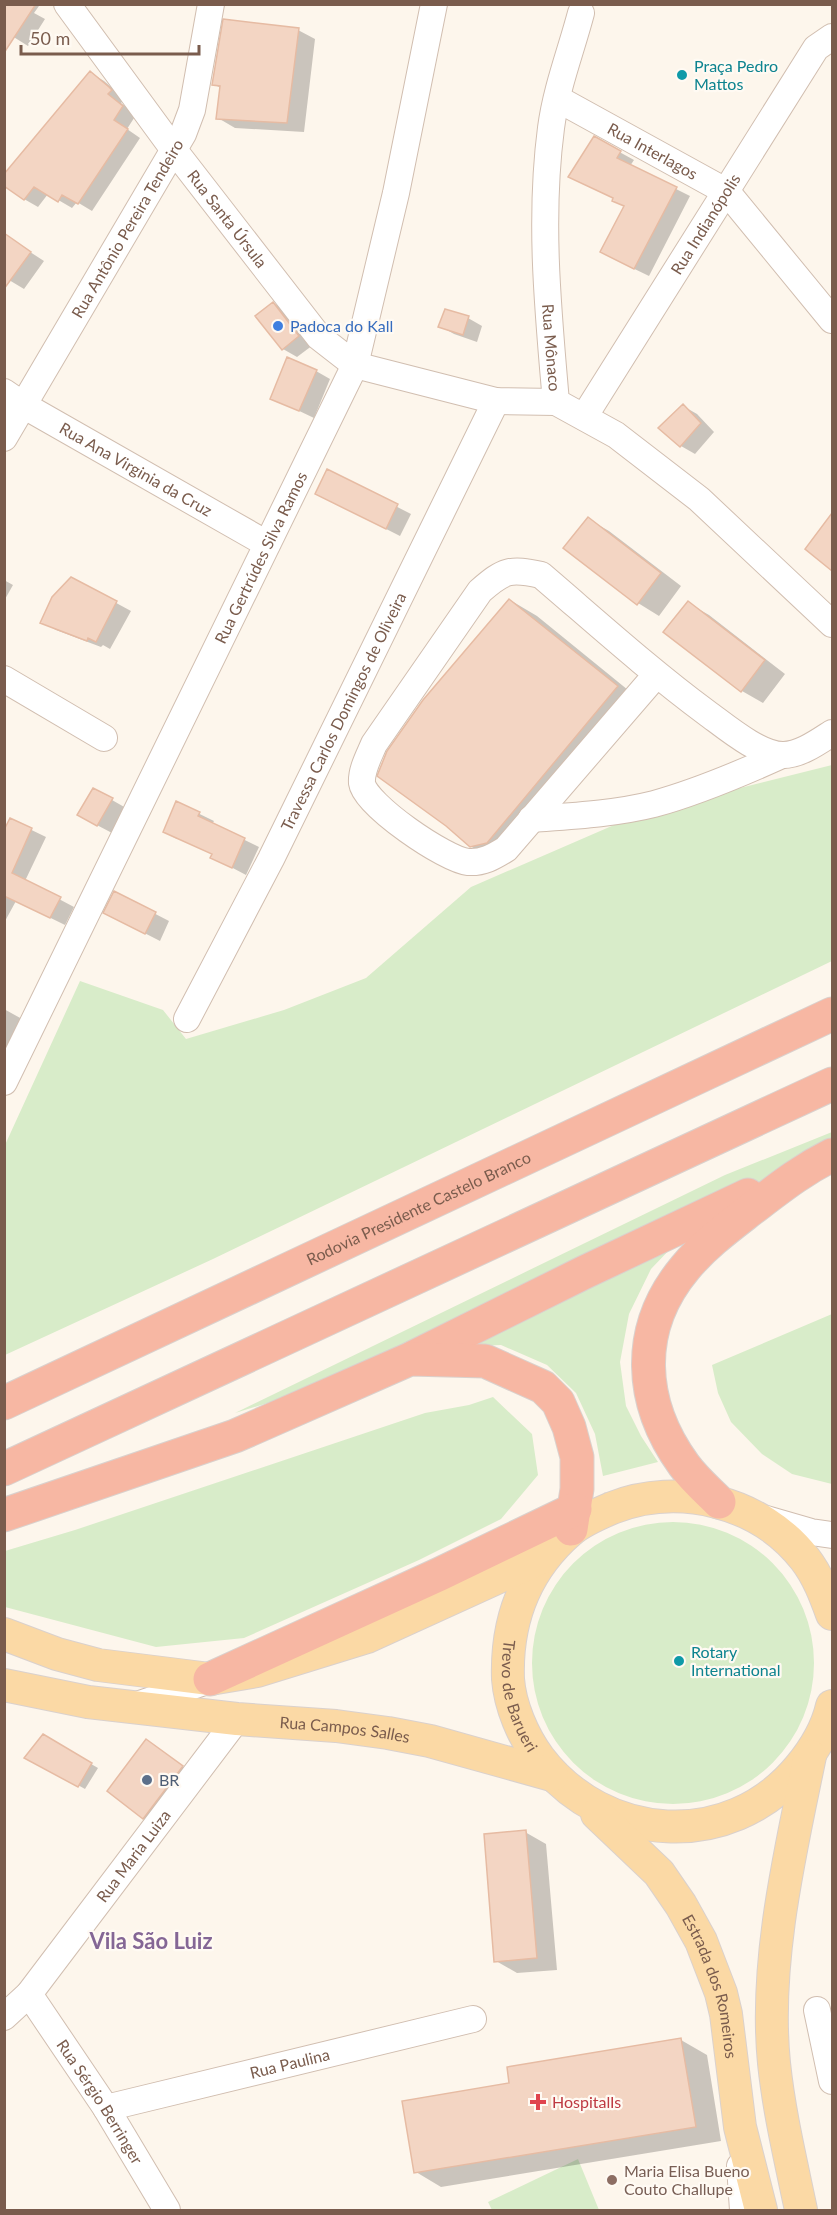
<svg xmlns="http://www.w3.org/2000/svg" width="837" height="2215" viewBox="0 0 837 2215" font-family="Lato,sans-serif">
	<style>
		.green { fill: #d8ecc9 }
		.shadow { fill: #0003 }
		.building { fill: #f3d5c3; stroke: #e6bba3; stroke-width: 1.5 }
		.lines { fill: none; stroke-linecap: round; stroke-linejoin: round }
		.minor-casing { stroke: #d1beb0; stroke-width: 28 }
		.major-casing { stroke: #dad1cd; stroke-width: 34 }
		.highway-casing { stroke: #dad1cd; stroke-width: 35 }
		.minor { stroke: #fff; stroke-width: 26 }
		.major { stroke: #fbd9a5; stroke-width: 32 }
		.highway { stroke: #f7b7a3; stroke-width: 33 }
		.culture-dot { fill: #0f9aa8; stroke: #fffaf3; stroke-width: 2 }
		.shop-dot { fill: #3f7fe0; stroke: #fffaf3; stroke-width: 2 }
		.service-dot { fill: #5c6f8a; stroke: #fffaf3; stroke-width: 2 }
		.health-dot { fill: #e0444e; stroke: #fffaf3; stroke-width: 2 }
		.education-dot { fill: #8d6e63; stroke: #fffaf3; stroke-width: 2 }
		.labels { text-anchor: middle; stroke-width: 4.5; stroke-linejoin: round; paint-order: stroke }
		.culture-label { font-size: 16px; fill: #0d838f; stroke: #fffaf3; text-anchor: start }
		.street-label { font-size: 16px; fill: #7a5c4d; stroke: #fffaf3 }
		.shop-label { font-size: 16px; fill: #366cbe; stroke: #fffaf3; text-anchor: start }
		.service-label { font-size: 16px; fill: #4e5e75; stroke: #fffaf3; text-anchor: start }
		.health-label { font-size: 16px; fill: #be3a42; stroke: #fffaf3; text-anchor: start }
		.education-label { font-size: 16px; fill: #785e54; stroke: #fffaf3; text-anchor: start }
		.district-label { font-size: 22px; font-weight: bold; fill: #846695; stroke: #fffaf3 }
	</style>
	<rect width="100%" height="100%" fill="#fdf6ec"/>
	<path class="green" d="M832 765V961L213 1259 5 1355V1145L80 981 163 1010 186 1039 284 1010 366 978 471 887 644 812Z
		M832 1132V1147L694 1224 651 1269 629 1314 620 1362 626 1406 641 1436 658 1462 603 1476 595 1434 576 1393 547 1365 501 1345 450 1347 235 1413 725 1175Z
		M832 1314V1484L792 1474 762 1454 731 1422 718 1393 712 1365Z
		M493 1397 532 1434 538 1475 501 1519 419 1560 244 1638 156 1647 5 1607V1551L75 1530 425 1413 469 1405Z
		M532 1663a141 141 0 1 1 282 0a141 141 0 1 1-282 0Z
		M578 2159 599 2210H492L488 2202Z"/>
	<path class="shadow" d="M4 4 39 6 34 13 45 19 28 46 4 31Z
		M298 30 315 39 304 132 235 128 218 118 221 88 213 84Z
		M91 73 104 81 123 97 124 99 121 103 136 115 127 129 140 138 92 211 77 202 72 208 48 194 38 207 24 199Z
		M594 138 634 160 630 166 690 196 649 276 616 260 625 207Z
		M10 239 44 261 24 289 4 277Z
		M273 303 287 312 313 345 297 357 283 349Z
		M468 318 482 326 477 342 454 334 440 326Z
		M316 371 330 379 314 418 272 398Z
		M683 406 697 414 714 432 695 454 681 446Z
		M327 471 411 514 400 536 331 501Z
		M832 515V569L807 549Z
		M588 519 609 531 681 586 659 616 638 603Z
		M72 579 131 611 110 649 103 645 101 647 56 630 42 622Z
		M4 580 13 585 4 601Z
		M510 600 537 616 644 703 498 862 470 846 447 825Z
		M688 603 709 615 785 674 763 703 742 691Z
		M112 800 126 808 112 833 93 823Z
		M177 803 214 821 212 824 259 847 246 875 212 857 219 856 177 837V839L164 832Z
		M11 820 46 837 25 881 74 907 65 925 16 901 4 923V833Z
		M115 893 169 921 160 941 119 920Z
		M4 1009 31 1024 4 1070Z
		M43 1736 98 1768 85 1789 27 1757Z
		M153 1744 188 1771 150 1821 143 1818Z
		M525 1832 546 1844 557 1970 517 1973 496 1961Z
		M681 2040 707 2055 721 2141 441 2187 416 2172 511 2085Z"/>
	<path class="building" d="M4 4H36L4 53Z
		M223 19 299 28 287 123 216 119 220 86 212 85Z
		M90 71 109 87 112 90 108 94 123 106 114 120 128 129 78 204 62 195 58 202 34 187 24 200 4 186V174Z
		M594 136 621 151 617 158 677 187 634 269 600 252 624 206 612 201 613 198 568 177Z
		M4 233 31 252 4 289Z
		M273 302 299 336 282 350 255 316Z
		M445 309 469 316 463 335 438 327Z
		M287 357 317 370 299 411 270 399Z
		M683 404 701 423 680 447 658 428Z
		M327 469 398 504 386 529 315 494Z
		M832 513V571L805 549Z
		M588 517 661 573 637 605 563 548Z
		M71 577 117 601 96 642 88 638 87 641 40 623 52 597Z
		M509 599 618 686 487 843 470 847 446 826 377 776 387 751 423 700Z
		M688 601 765 660 741 692 663 632Z
		M93 788 113 798 97 826 77 815Z
		M176 801 200 812 198 816 245 838 232 868 210 858 212 854 163 832Z
		M10 818 32 828 12 873 61 897 50 918 4 896V830Z
		M114 891 156 912 145 934 103 913Z
		M43 1734 92 1763 78 1787 24 1758Z
		M146 1739 183 1766 143 1819 107 1791Z
		M526 1830 537 1958 494 1962 484 1834Z
		M681 2038 696 2127 414 2173 402 2101 509 2083 507 2067Z"/>
	<g class="lines">
		<g class="minor-casing">
			<g id="minor">
				<path id="s1" d="M67 4 174 150 319 337 355 365 496 401 556 402"/>
				<path id="s2" d="M581 13C571 51 556 89 551 128 539 219 548 311 556 402L616 435 699 499 832 624"/>
				<path id="s3" d="M558 99 727 192 832 320"/>
				<path id="s4" d="M4 392 23 405 267 544"/>
				<path id="s5" d="M584 417 816 48 832 37"/>
				<path id="s6" d="M4 438 183 134 192 110 211 4"/>
				<path d="M656 675 506 849C493 857 483 863 468 862 446 860 365 805 362 783 361 770 369 756 374 744L480 591C504 570 510 568 541 575 596 622 649 670 707 713 725 726 759 755 783 755 800 755 818 742 832 733"/>
				<path d="M4 679 104 738"/>
				<path d="M531 819C572 816 614 814 654 804 698 792 740 774 782 755"/>
				<path id="s7" d="M187 1019 271 859 496 401"/>
				<path id="s8" d="M4 1082 355 365 396 193 434 4"/>
				<path d="M766 1519 811 1532 832 1535"/>
				<path d="M134 1706 210 1680"/>
				<path id="s9" d="M29 1994 106 2108 167 2210"/>
				<path d="M817 2010 832 2081"/>
				<path id="s10" d="M4 2017 29 1994 237 1719"/>
				<path id="s11" d="M106 2108 473 2019"/>
				<path d="M740 2166 743 2210"/>
			</g>
		</g>
		<g class="major-casing">
			<g id="major">
				<path id="s12" d="M832 1614C825 1595 818 1576 805 1559 760 1501 679 1482 612 1508 598 1514 581 1521 570 1531 525 1570 506 1620 508 1679 510 1706 523 1736 539 1758 604 1843 729 1852 799 1768 814 1750 827 1728 832 1706"/>
				<path d="M4 1634 57 1654 98 1665 210 1679 257 1671 367 1637 545 1556"/>
				<path id="s13" d="M4 1685 88 1702 237 1719 336 1726 388 1733 430 1741 552 1775"/>
				<path id="s14" d="M597 1814 659 1873 681 1905 701 1941 721 1993 726 2014 740 2127 761 2210"/>
				<path d="M801 2210C791 2162 779 2112 774 2063 764 1963 790 1853 810 1756"/>
			</g>
		</g>
		<g class="highway-casing">
			<g id="highway">
				<path d="M414 1357 585 1272 748 1195"/>
				<path id="s15" d="M4 1403 832 1014"/>
				<path d="M4 1469 832 1084"/>
				<path d="M719 1502C707 1490 694 1479 684 1465 639 1403 634 1329 685 1268 703 1246 727 1228 749 1211 778 1189 800 1171 832 1155"/>
				<path d="M4 1515 235 1436 410 1359 485 1361 543 1387 558 1402 569 1427 577 1457V1489L571 1529"/>
				<path d="M210 1679 440 1574 575 1509"/>
			</g>
		</g>
		<use href="#minor" class="minor"/>
		<use href="#major" class="major"/>
		<use href="#highway" class="highway"/>
	</g>
	<g class="culture-dot">
		<circle cx="682" cy="75" r="6"/>
		<circle cx="679" cy="1661" r="6"/>
	</g>
	<circle class="shop-dot" cx="278" cy="326" r="6"/>
	<circle class="service-dot" cx="147" cy="1780" r="6"/>
	<path class="health-dot" d="M535 2093h6v6h6v6h-6v6h-6v-6h-6v-6h6z"/>
	<circle class="education-dot" cx="612" cy="2180" r="6"/>
	<g class="labels">
		<g class="culture-label">
			<text x="694" y="72">Praça Pedro<tspan x="694" dy="18">Mattos</tspan></text>
			<text x="691" y="1658">Rotary<tspan x="691" dy="18">International</tspan></text>
		</g>
		<g class="street-label">
			<text dy="6" stroke="none"><textPath href="#s3" startOffset="108">Rua Interlagos</textPath></text>
			<text dy="6" stroke="none"><textPath href="#s1" startOffset="268">Rua Santa Úrsula</textPath></text>
			<text dy="6" stroke="none"><textPath href="#s5" startOffset="228">Rua Indianópolis</textPath></text>
			<text dy="6" stroke="none"><textPath href="#s6" startOffset="243">Rua Antônio Pereira Tendeiro</textPath></text>
			<text dy="6" stroke="none"><textPath href="#s2" startOffset="339">Rua Mônaco</textPath></text>
			<text dy="6" stroke="none"><textPath href="#s4" startOffset="153">Rua Ana Virginia da Cruz</textPath></text>
			<text dy="6" stroke="none"><textPath href="#s8" startOffset="584">Rua Gertrúdes Silva Ramos</textPath></text>
			<text dy="6" stroke="none"><textPath href="#s7" startOffset="345">Travessa Carlos Domingos de Oliveira</textPath></text>
			<text dy="6" stroke="none"><textPath href="#s15" startOffset="458">Rodovia Presidente Castelo Branco</textPath></text>
			<text dy="6" stroke="none"><textPath href="#s12" startOffset="508">Trevo de Barueri</textPath></text>
			<text dy="6" stroke="none"><textPath href="#s13" startOffset="344">Rua Campos Salles</textPath></text>
			<text dy="6" stroke="none"><textPath href="#s10" startOffset="207">Rua Maria Luiza</textPath></text>
			<text dy="6" stroke="none"><textPath href="#s14" startOffset="212">Estrada dos Romeiros</textPath></text>
			<text dy="6" stroke="none"><textPath href="#s11" startOffset="189">Rua Paulina</textPath></text>
			<text dy="6" stroke="none"><textPath href="#s9" startOffset="129">Rua Sérgio Berringer</textPath></text>
		</g>
		<g class="shop-label">
			<text x="290" y="332">Padoca do Kall</text>
		</g>
		<g class="service-label">
			<text x="159" y="1786">BR</text>
		</g>
		<g class="health-label">
			<text x="552" y="2108">HospitalIs</text>
		</g>
		<g class="education-label">
			<text x="624" y="2177">Maria Elisa Bueno<tspan x="624" dy="18">Couto Challupe</tspan></text>
		</g>
		<g class="district-label">
			<text x="151" y="1949">Vila São Luiz</text>
		</g>
	</g>
	<rect width="837" height="2215" fill="none" stroke="#7a5c4d" stroke-width="12"/>
	<path d="M21 45v9h178v-9" fill="none" stroke="#7a5c4d" stroke-width="3"/>
	<text x="30" y="45" font-size="18" fill="#7a5c4d" stroke="#fffaf3" stroke-width="4.5" paint-order="stroke">50 m</text>
</svg>
